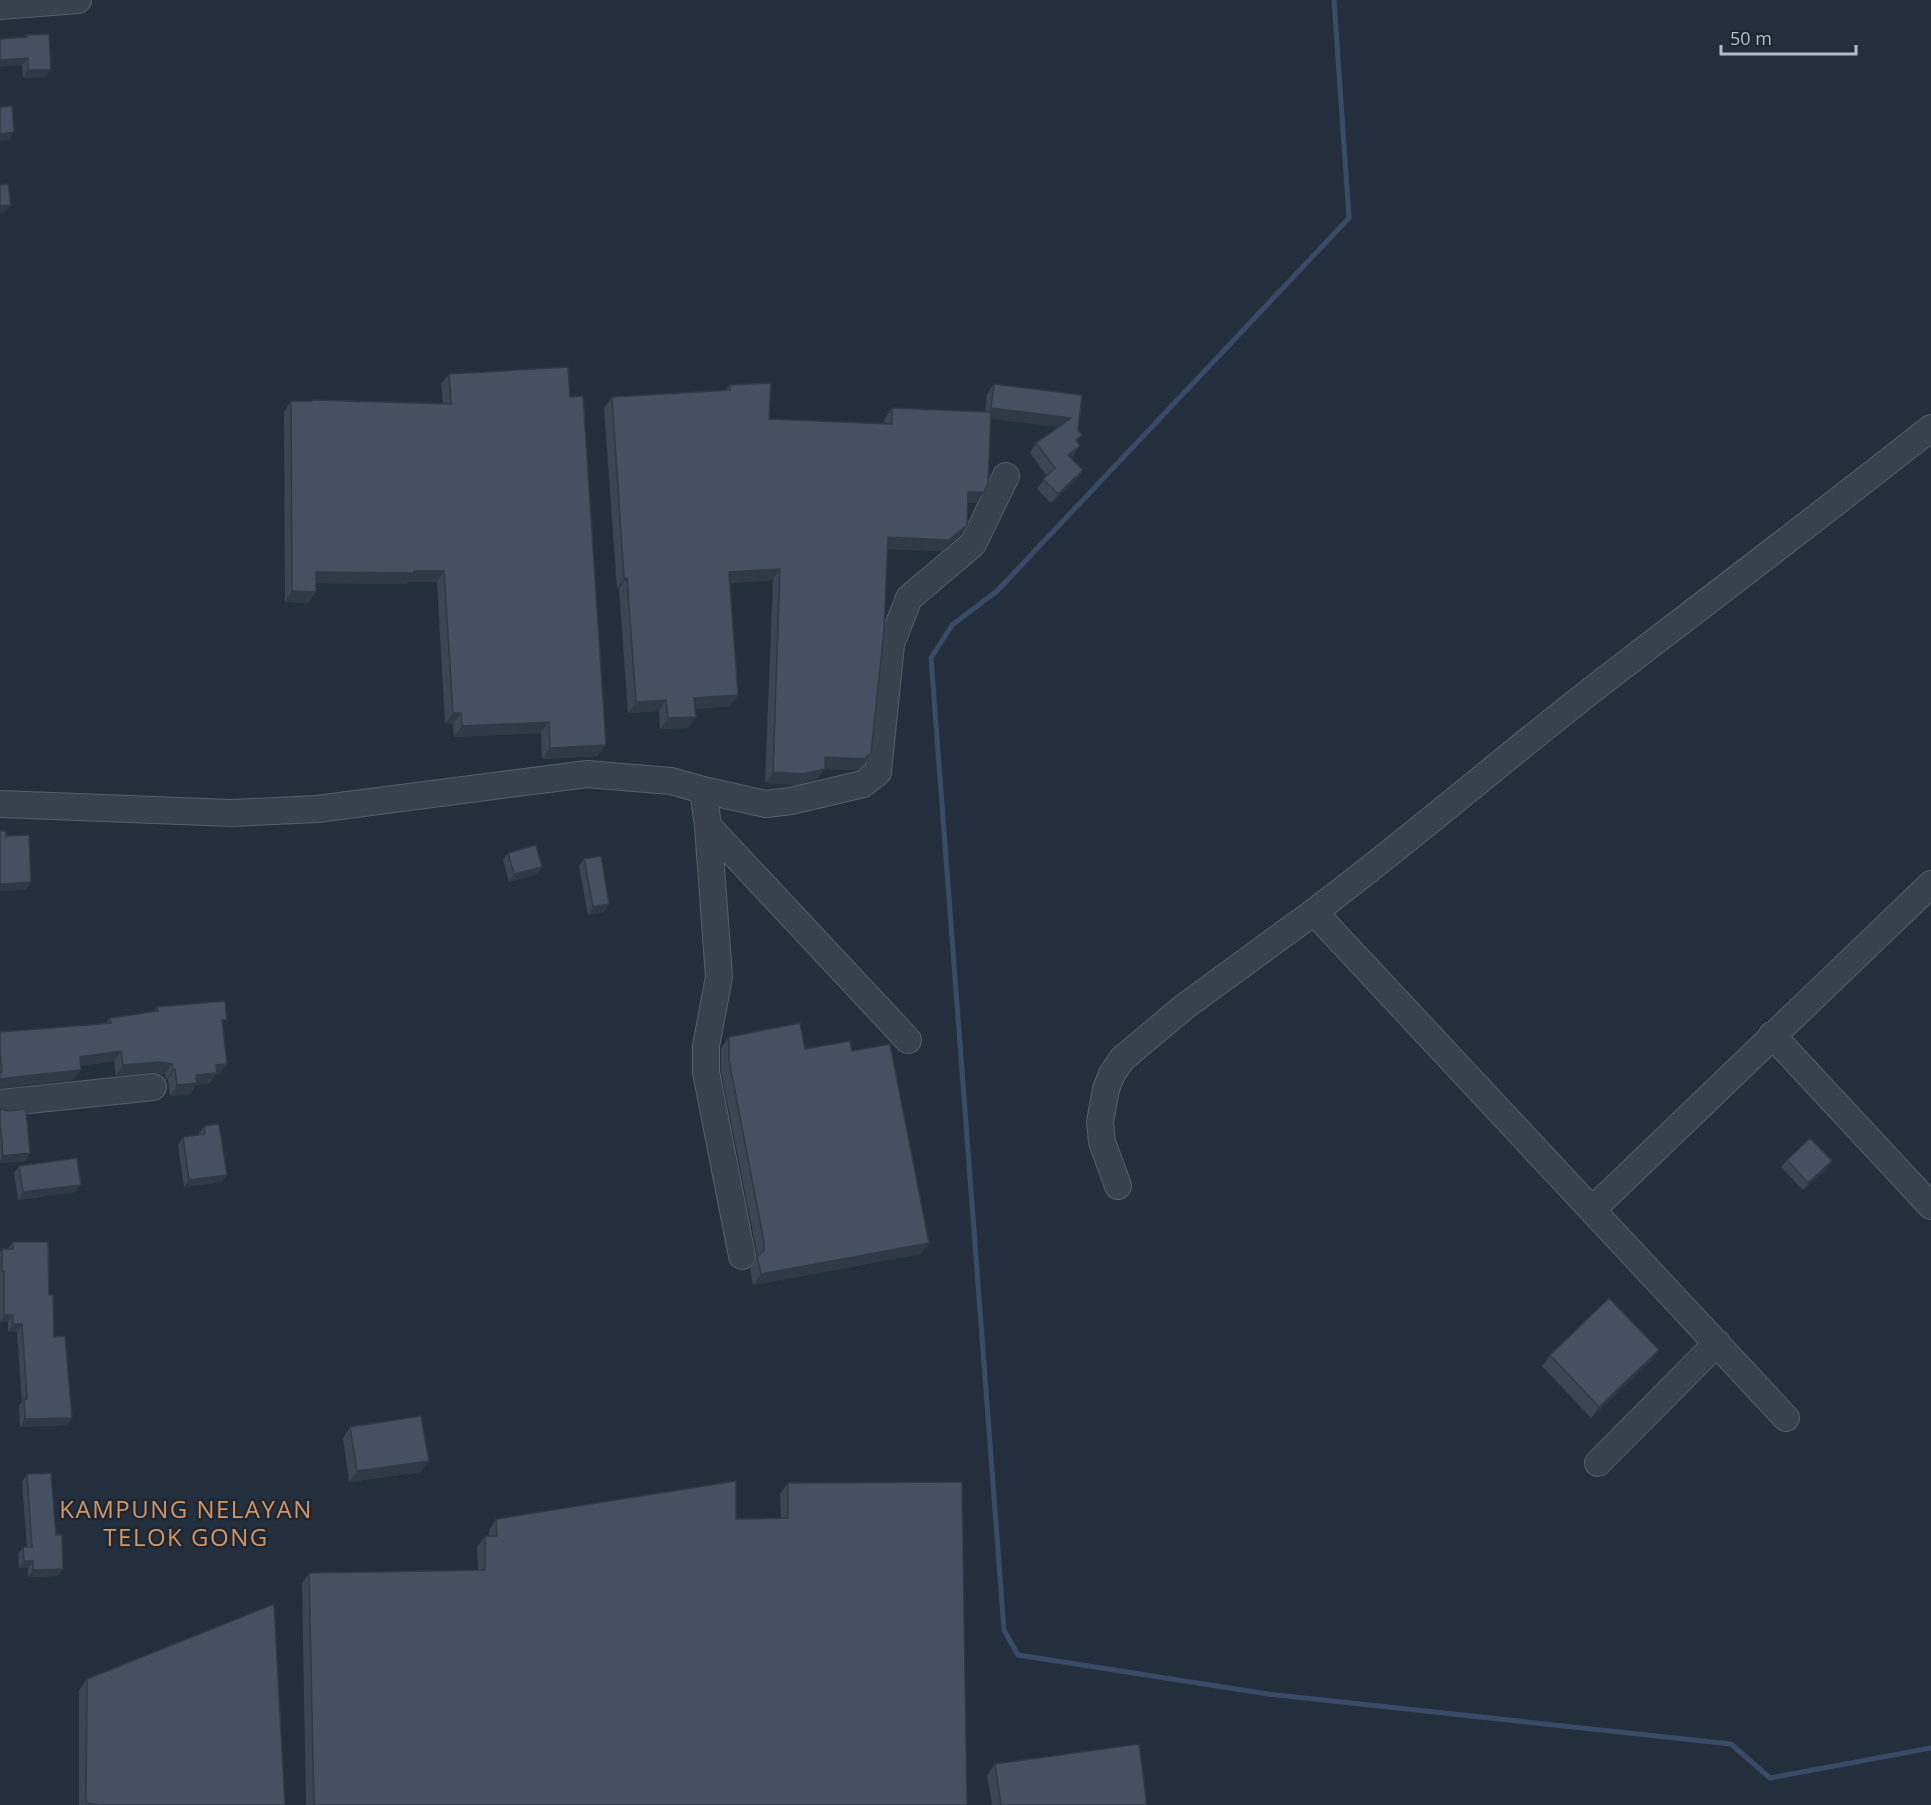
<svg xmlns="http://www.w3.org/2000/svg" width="1931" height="1805" viewBox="0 0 1931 1805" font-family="'Open Sans',sans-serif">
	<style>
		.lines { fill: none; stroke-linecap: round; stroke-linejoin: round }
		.stream { stroke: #394c67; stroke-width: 5 }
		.minor-casing { stroke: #565f6c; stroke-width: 28 }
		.minor { stroke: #38414e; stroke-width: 26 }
		.wall { fill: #3b4654 }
		.shaded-wall { fill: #303945 }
		.building { fill: #455162; stroke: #303945; stroke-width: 1.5 }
		.labels { text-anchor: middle; stroke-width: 5; stroke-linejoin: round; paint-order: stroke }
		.quarter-label { font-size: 24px; letter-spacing: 1.5px; fill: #d59563; stroke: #1d2633 }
	</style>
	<rect width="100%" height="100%" fill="#242f3e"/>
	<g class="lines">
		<path class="stream" d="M1334 0 1349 218 997 591 952 625 931 658 1004 1630 1018 1655 1268 1694 1731 1744 1770 1778 1931 1748"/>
		<g class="minor-casing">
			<path id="minor" d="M0 6 78 0
				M703 790 708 826 719 977 706 1046V1072L742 1256
				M0 804 232 813 317 809 587 774 671 781 703 790 766 804 791 801 863 784 878 772 891 644 909 598 973 544 1006 476
				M708 826 908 1040
				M1772 1035 1931 1206
				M0 1103 153 1087
				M1118 1186 1102 1142 1100 1122 1106 1089 1112 1074 1122 1059 1184 1007 1314 912
				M1592 1210 1314 912C1411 839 1502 760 1597 686 1709 600 1821 515 1931 428
				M1786 1418 1592 1210 1931 884
				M1598 1463 1717 1343"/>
		</g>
		<use href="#minor" class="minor"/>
	</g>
	<path class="wall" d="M26 35 45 77 23 78 22 65 25 37Z
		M449 374 598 756 542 759 541 733 454 737 453 724H445L437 582H408L406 584 316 583V592L308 603 285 602 284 412 291 401H311L313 400 443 403 441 384Z
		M994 384 1078 430 1077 442 1074 455 1071 457 1083 470 1077 479 1051 503 1037 489 1047 476 1030 453 1036 443 1059 427 991 418 976 503H968L967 525 959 536 941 551 887 549 864 764 857 770 824 769 817 779 796 785 765 783 773 580 730 583 738 695 730 706 695 709 688 728 660 729 659 711 628 713 619 589H617L604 408 612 397 726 390 730 385 769 419 884 424 885 418 892 408 985 412 987 394Z
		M508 853 542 867 537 874 509 882 503 860Z
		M584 859 604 912 588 915 579 866Z
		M157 1007 223 1026 220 1074H216L210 1083 196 1085 190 1094 170 1096 168 1079 166 1080 165 1074 151 1072 116 1076 114 1061 80 1066 73 1080 0 1088V1032L106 1024 110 1018 154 1012Z
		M729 1037 805 1049 852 1051 929 1243 921 1254 753 1285 750 1268 756 1259 757 1253 721 1071V1048Z
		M0 1109 30 1153 25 1161 0 1163Z
		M204 1126 222 1182 184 1187 178 1145 183 1137 199 1135V1133Z
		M1787 1160 1827 1169 1803 1190 1781 1167Z
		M19 1166 81 1185 75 1192 18 1200 14 1173Z
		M13 1242 49 1295 54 1337 72 1418 67 1425 20 1427 19 1406 22 1402 17 1332H8V1322H0V1252L2 1249H8Z
		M1659 1350 1651 1361 1591 1418 1542 1366 1550 1355Z
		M350 1427 421 1472 349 1482 343 1438Z
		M27 1474 58 1576 28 1577V1568H19L18 1554 23 1547H27L22 1482Z
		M788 1483 967 1805H306L302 1584 309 1573 478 1571 477 1547 485 1536H489V1530L496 1519 781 1518 780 1494Z
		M87 1679 285 1805H79V1690Z
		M995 1764 1147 1805H992L987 1775Z"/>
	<path class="shaded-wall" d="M28 58 22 65 0 67V60Z
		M28 70H51L45 77 23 78Z
		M14 132 9 140 0 141V134Z
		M11 205 5 212 0 213V206Z
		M991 408 1071 418 1064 428 985 418Z
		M1080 446 1074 455 1062 464 1068 455Z
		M1083 470 1077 479 1051 503 1058 494Z
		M968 492H984L976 503H960Z
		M967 525 959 536 941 551 880 548 888 537Z
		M780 569 773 580 721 583 729 572Z
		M414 571H444L437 582H408L406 584 308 583 316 572Z
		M624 578H627L619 589H617Z
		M292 591 316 592 308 603 285 602Z
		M738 695 730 706 687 709 694 698Z
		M666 700 659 711 628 713 636 702Z
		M453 713H461L453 724H445Z
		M696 717 688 728 660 729 668 718Z
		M549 722 541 733 454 737 462 726Z
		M606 745 598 756 542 759 550 748Z
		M871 753 864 764 857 770 824 769 817 779 796 785 765 783 773 772 825 757Z
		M542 867 537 874 509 882 514 874Z
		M31 882 26 890 0 891V884Z
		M609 904 604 912 588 915 593 907Z
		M121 1051 114 1061 72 1067 80 1057Z
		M159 1062 172 1064 165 1074 151 1072 116 1076 123 1065Z
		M227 1064 220 1074H216L210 1083 196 1085 190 1094 170 1096 177 1085 216 1065Z
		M175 1069 168 1079 166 1080 173 1070Z
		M81 1070 73 1080 0 1088V1080L6 1078Z
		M30 1153 25 1161 0 1163V1161L3 1156Z
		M1832 1161 1827 1169 1803 1190 1808 1183Z
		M227 1175 222 1182 184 1187 189 1180Z
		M81 1185 75 1192 18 1200 23 1192Z
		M929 1243 921 1254 753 1285 761 1274Z
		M4 1315H13L8 1322H0Z
		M13 1324H22L17 1332H8Z
		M1659 1350 1651 1361 1591 1418 1599 1407Z
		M72 1418 67 1425 20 1427 25 1419Z
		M429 1461 421 1472 349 1482 357 1471Z
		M24 1561H33L28 1568H19Z
		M63 1569 58 1576 28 1577 33 1570Z"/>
	<path class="building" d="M49 34 51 70H28V58L0 60V39L27 37 26 35Z
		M12 106 14 132 0 134V107Z
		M8 184 11 205 0 206V185Z
		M568 367 570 397 583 396 606 745 550 748 549 722 462 726 461 713H453L444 571H414V573L316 572V592L292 591 291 401H312L313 400 451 404 449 374Z
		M771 383 769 419 892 424V408L991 412 988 483 984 492H968L967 525 949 540 888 537 884 630 871 753 864 759 825 757V769L803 774 773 772 780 569 729 572 738 695 694 698 696 717 668 718 666 700 636 702 627 578H624L612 397 730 390V385Z
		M994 384 1082 395 1078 430 1082 435 1076 440 1080 446 1068 455 1083 470 1058 494 1043 479 1055 468 1036 443 1071 418 991 408Z
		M0 831H6V836L29 835 31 882 0 884Z
		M536 845 542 867 514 874 508 853Z
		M601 856 609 904 593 907 584 859Z
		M225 1001 227 1020H222L227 1064 216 1065 217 1073 196 1075 197 1083 177 1085 175 1069 173 1070 172 1064 159 1062 123 1065 121 1051 80 1057 81 1070 6 1078 0 1080V1072H2L0 1050V1032L111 1023 110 1018 158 1011 157 1007Z
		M800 1023 805 1049 850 1041 852 1051 890 1044 929 1243 761 1274 757 1257 764 1250V1242L729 1060V1037Z
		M0 1109 7 1111 26 1109 30 1153 3 1156 0 1121Z
		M219 1124 227 1175 189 1180 183 1137 205 1134 204 1126Z
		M1810 1138 1832 1161 1808 1183 1787 1160Z
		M77 1158 81 1185 23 1192 19 1166Z
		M13 1242H48L49 1295H53L54 1337 65 1336 72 1418 25 1419 24 1399H27L22 1324H13V1315H4V1271H2V1249H13Z
		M1609 1298 1659 1350 1599 1407 1550 1355Z
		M421 1416 429 1461 357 1471 350 1427Z
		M51 1473 56 1535H62L63 1569 33 1570V1561H24L23 1547H32L27 1474Z
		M736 1481V1519L788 1518V1483L962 1482 967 1805H314L309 1573 485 1570V1536H497L496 1519Z
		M274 1604 285 1805H100L86 1803 87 1679Z
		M1139 1744 1147 1805H1001L995 1764Z"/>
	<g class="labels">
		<g class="quarter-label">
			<text x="186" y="1518">KAMPUNG NELAYAN<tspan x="186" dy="28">TELOK GONG</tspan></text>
		</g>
	</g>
	<path d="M1721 45v9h135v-9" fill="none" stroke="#b4bcc9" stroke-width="3"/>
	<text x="1730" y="45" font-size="18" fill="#b4bcc9" stroke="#1d2633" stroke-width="4.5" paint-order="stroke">50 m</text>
</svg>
